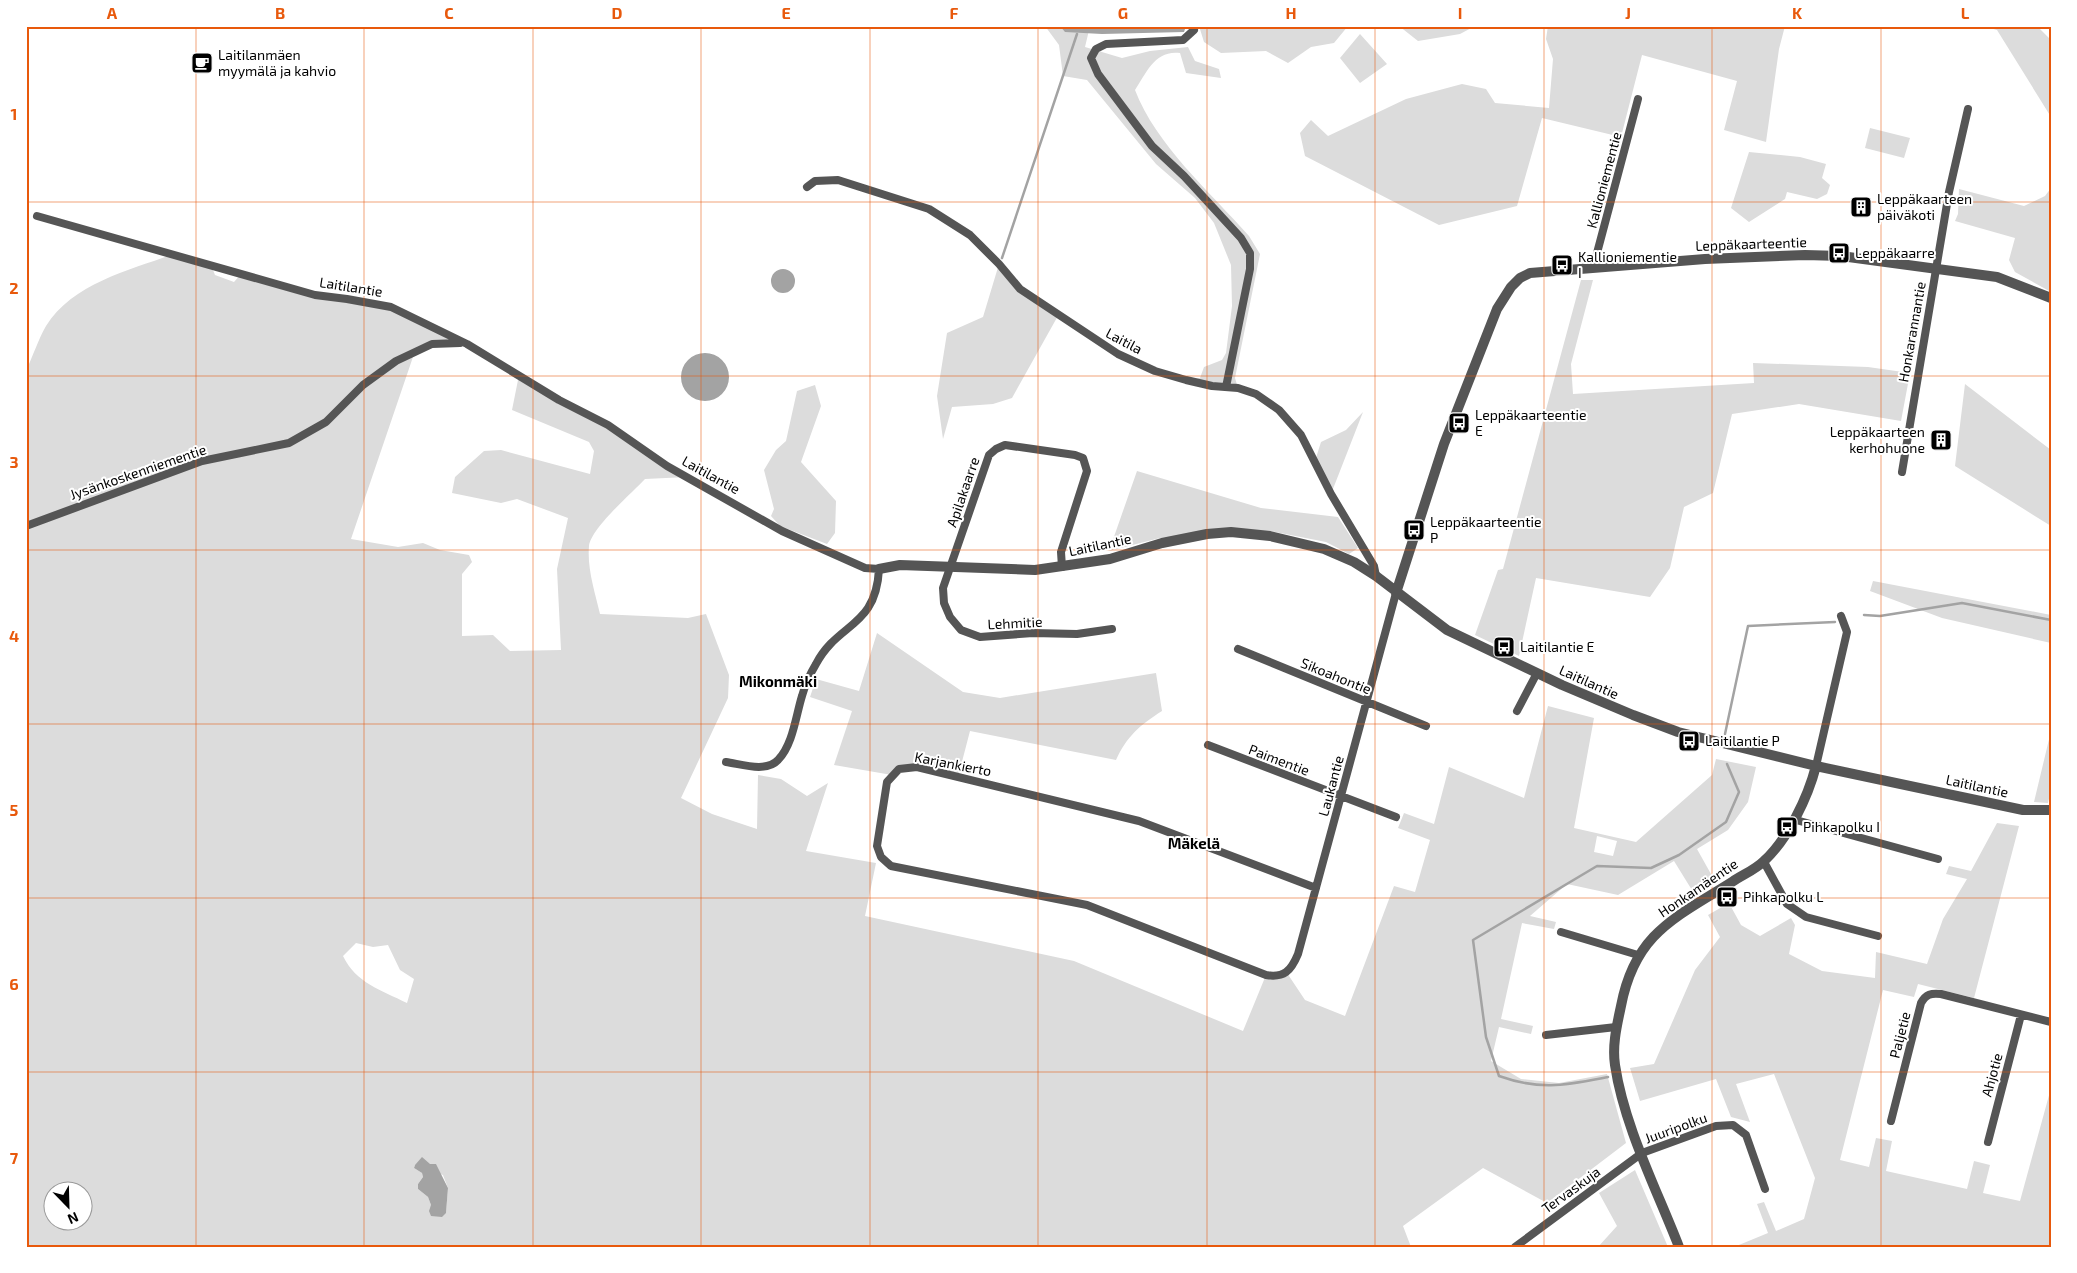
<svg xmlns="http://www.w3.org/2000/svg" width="2077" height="1273" viewBox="0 0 2077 1273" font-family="'Exo 2',sans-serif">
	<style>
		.green { fill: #dcdcdc; fill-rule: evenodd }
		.water { fill: #a3a3a3 }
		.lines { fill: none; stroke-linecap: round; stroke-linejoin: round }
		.stream { stroke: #a3a3a3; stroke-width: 2.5 }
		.minor { stroke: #555; stroke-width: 8 }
		.tertiary { stroke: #555; stroke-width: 10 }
		.grid { fill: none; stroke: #e8590c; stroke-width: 1; stroke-opacity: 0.55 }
		.labels { text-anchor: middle; stroke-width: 4; stroke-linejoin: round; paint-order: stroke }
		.poi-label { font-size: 14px; fill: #000; stroke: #fff; text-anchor: start }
		.street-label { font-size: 14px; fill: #000; stroke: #fff }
		.neighbourhood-label { font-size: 15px; font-weight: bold; fill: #000; stroke: #fff }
		.neatline { fill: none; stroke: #e8590c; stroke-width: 2 }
		.grid-label { font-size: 16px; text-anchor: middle; font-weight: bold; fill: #e8590c }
	</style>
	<rect width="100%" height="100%" fill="#fff"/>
	<path class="green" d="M1045 26H1090L1085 47 1122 58 1150 51 1188 47 1195 61 1219 69 1221 78 1186 73 1180 53C1155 50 1147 72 1135 90 1156 145 1210 192 1249 236L1260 254 1235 378 1238 388 1186 380 1200 378 1204 367 1222 360 1226 353 1232 306 1231 265 1214 223 1195 198 1156 164 1087 80 1063 76 1059 45Z
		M1199 26H1348L1334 43 1311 47 1288 63 1266 51 1221 53 1204 42Z
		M1399 26H1475L1460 34 1418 41Z
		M1548 26H1785L1779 49 1766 142 1724 130 1737 81 1642 55 1621 137 1542 118 1517 206 1439 225 1305 156 1300 133 1311 120 1328 136 1406 99 1462 84 1486 89 1495 103 1549 108 1553 59 1546 39Z
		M1983 26H2037L2051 40V117L1997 30Z
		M1360 34 1387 64 1360 83 1340 58Z
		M1870 128 1910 138 1904 158 1865 148Z
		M1749 152 1800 157 1826 164 1822 178 1830 185 1827 194 1817 199 1787 192 1785 199 1749 222 1731 208Z
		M2051 188V292L2015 272 2009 260 2015 238 1955 221 1958 214 1959 189 2024 206 2045 196Z
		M171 255 211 265 215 275 234 282 241 274 288 288 391 307 458 342 415 351 351 539 398 547 423 543 440 550 469 555 472 562 462 574V636L493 635 510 651 561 650 557 569 568 518 517 499 501 503 452 493 455 477 484 451 501 450 590 474 594 451 589 442 512 410 519 375 687 477 645 479C632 493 591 528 589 546 587 569 595 592 600 614L688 618 706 614 729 675 728 698 681 798 712 814 757 829 758 775 781 779 807 796 828 783 806 851 876 863 865 916 1074 961 1243 1031 1266 975 1287 973 1305 1000 1345 1016 1394 886 1415 892 1430 840 1398 828 1404 813 1434 824 1449 767 1524 798 1548 706 1594 718 1574 828 1636 842 1712 775 1716 759 1756 767 1748 802 1728 830 1697 849 1716 883 1695 895 1674 861 1618 895 1567 884 1530 916 1556 922 1554 929 1522 923 1501 1019 1533 1026 1531 1034 1499 1027 1491 1061 1521 1079 1559 1083 1607 1074 1626 1143 1547 1203 1483 1168 1403 1226 1411 1247H26V371C33 356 38 340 46 326 72 284 129 270 171 255ZM1597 836 1617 841 1613 856 1594 852ZM356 943 373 947 388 945 400 970 414 979 407 1003C381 990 356 983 343 956ZM415 1165 443 1175 448 1188 446 1213 431 1205 428 1197 418 1189V1184L423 1177 422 1173 414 1168ZM52 1190H82V1220H52Z
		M999 264 1020 289 1059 314 1012 398 993 404 952 407 943 439 937 396 947 333 983 317Z
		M1581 280H1593L1571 364 1573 394 1754 383 1753 363 1868 367 1910 373 1901 421 1799 404 1732 414 1713 493 1684 507 1670 568 1650 597 1536 578 1519 656 1475 635 1498 570 1503 569Z
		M1965 384 2051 450V526L1955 466Z
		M815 385 821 406 801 462 836 501 835 533 827 544 780 526 771 516 774 509 764 470 776 450 786 441 797 391Z
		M1363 412 1331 494 1315 461 1321 442 1346 430Z
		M1137 471 1261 508 1338 517 1358 548 1349 554 1326 542 1270 531 1160 538 1109 551Z
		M1873 581 2051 615V643L1942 618 1870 591Z
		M877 633 963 692 1000 698 1156 673 1162 711C1140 725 1127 736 1116 760L970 731 958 777 917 767 892 775 834 765 852 711 810 697 816 679 859 691Z
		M2051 731V790L2048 803 2034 802Z
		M1997 823 2019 826 1974 998 1918 984 1914 997 1883 990 1840 1160 1869 1167 1876 1138 1892 1141 1886 1171 1967 1189 1974 1161 1990 1165 1983 1193 2020 1201 2051 1088V1247H1734L1768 1233 1757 1204 1764 1202 1776 1231 1804 1219 1815 1178 1774 1074 1736 1084 1750 1122 1731 1117 1716 1079 1640 1101 1630 1068 1654 1064 1695 970 1720 937 1708 915 1729 903 1741 925 1760 936 1791 918 1795 925 1789 954 1822 971 1875 978 1876 952 1927 964 1943 919 1967 879 1946 874 1949 866 1971 871Z
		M1635 1170 1668 1247H1598L1617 1226 1599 1193Z"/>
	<path class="water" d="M1060 26H1186L1184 32 1102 34 1065 32Z
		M771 281a12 12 0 1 1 24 0a12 12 0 1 1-24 0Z
		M681 377a24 24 0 1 1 48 0a24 24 0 1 1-48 0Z
		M422 1157 430 1164H436L448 1188 446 1213 442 1217 431 1216 429 1211 431 1205 428 1197 418 1189V1184L423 1177 422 1173 414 1168 415 1165Z"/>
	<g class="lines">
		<path class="stream" d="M1002 258 1077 34
			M1864 615 1880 616 1962 603 2051 620
			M1725 734 1748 626 1835 622
			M1608 1077C1566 1085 1541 1091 1499 1076L1486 1037 1473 940 1597 866 1651 868 1679 855 1726 822 1739 792 1727 764"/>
		<path class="minor" d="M1194 30 1183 40 1106 44 1096 49 1091 58 1098 74 1152 146 1184 176 1241 238 1250 253V269L1226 387
			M807 187 815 181 838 180 929 209 970 235 999 264 1020 289 1118 354 1155 371 1186 380 1212 386 1238 388 1256 394 1279 410 1301 435 1331 494 1374 566 1376 576
			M37 216 315 295 347 299 391 307 467 344 559 400 608 425 667 466 782 531 865 568 879 569C876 628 838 622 816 664 810 674 805 685 802 696 796 715 793 745 778 760 766 773 741 764 726 762
			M1593 268 1638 99
			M1902 472 1949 192 1968 109
			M26 526 202 461 289 443 326 422 363 385 396 361 432 344 460 343
			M1062 567 1061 552 1087 471 1083 458 1075 455 1005 445 996 449 989 455 943 588 944 603 950 617 961 630 980 637 1033 633 1077 634 1112 629
			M1238 649 1426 726
			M1517 711 1537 673
			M1208 745 1396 817
			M1816 766 1847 632 1841 616
			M1796 820 1938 859
			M1764 862 1787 904 1806 917 1878 936
			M1316 888 1139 821 917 767 899 769 887 782 877 846 881 857 891 866 1087 905 1266 975C1284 978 1291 971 1298 954L1396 593
			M1561 932 1638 955
			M1546 1035 1616 1027
			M1891 1121 1921 1003C1926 994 1931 993 1941 994L2051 1022
			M1988 1142 2021 1015
			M1515 1247 1642 1153 1716 1126 1733 1125 1746 1135 1765 1189"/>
		<path class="tertiary" d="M879 569 900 565 1035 570 1110 559 1162 543 1207 534 1231 532 1270 536 1324 549 1354 562 1376 576 1447 630 1562 685 1633 715 1678 732 1816 766 2023 810H2051
			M1396 593 1444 444 1497 309 1511 287 1520 278 1530 273 1705 259 1805 255 1841 256 1997 277 2051 298
			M1679 1247C1657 1190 1624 1126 1615 1065 1612 1045 1617 1025 1621 1006 1635 933 1675 918 1732 882 1742 875 1755 870 1764 861 1788 839 1808 797 1816 766"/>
	</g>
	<path class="grid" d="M196 26V1247M364 26V1247M533 26V1247M701 26V1247M870 26V1247M1038 26V1247M1207 26V1247M1375 26V1247M1544 26V1247M1712 26V1247M1881 26V1247M26 202H2051M26 376H2051M26 550H2051M26 724H2051M26 898H2051M26 1072H2051"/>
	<defs>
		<g id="cafe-square" transform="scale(1.125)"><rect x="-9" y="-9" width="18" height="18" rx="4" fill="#000" stroke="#fff"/><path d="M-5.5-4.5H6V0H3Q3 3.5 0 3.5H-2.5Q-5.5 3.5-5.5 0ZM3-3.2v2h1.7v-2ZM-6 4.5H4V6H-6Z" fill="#fff"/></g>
		<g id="building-square" transform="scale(1.125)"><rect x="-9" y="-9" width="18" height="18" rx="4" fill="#000" stroke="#fff"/><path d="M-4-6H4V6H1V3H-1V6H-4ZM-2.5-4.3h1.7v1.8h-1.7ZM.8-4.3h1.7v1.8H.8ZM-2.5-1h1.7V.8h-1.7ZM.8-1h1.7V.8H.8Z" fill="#fff"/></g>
		<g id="bus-square" transform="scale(1.125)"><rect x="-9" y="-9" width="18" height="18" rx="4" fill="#000" stroke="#fff"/><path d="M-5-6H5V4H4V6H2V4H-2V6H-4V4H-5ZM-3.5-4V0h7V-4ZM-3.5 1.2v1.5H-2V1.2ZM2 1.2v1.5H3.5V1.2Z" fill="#fff"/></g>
	</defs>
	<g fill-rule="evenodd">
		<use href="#cafe-square" x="202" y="63"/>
		<use href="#building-square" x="1861" y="207"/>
		<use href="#bus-square" x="1839" y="253"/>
		<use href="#bus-square" x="1562" y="265"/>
		<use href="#bus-square" x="1459" y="423"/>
		<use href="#building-square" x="1941" y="440"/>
		<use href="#bus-square" x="1414" y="530"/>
		<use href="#bus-square" x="1504" y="647"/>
		<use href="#bus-square" x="1689" y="741"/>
		<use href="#bus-square" x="1787" y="827"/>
		<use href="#bus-square" x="1727" y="897"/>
	</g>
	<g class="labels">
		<g class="poi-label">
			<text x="218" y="60">Laitilanmäen<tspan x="218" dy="16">myymälä ja kahvio</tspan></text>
			<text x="1877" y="204">Leppäkaarteen<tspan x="1877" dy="16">päiväkoti</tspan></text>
			<text x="1855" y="258">Leppäkaarre</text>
			<text x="1578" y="262">Kallioniementie<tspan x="1578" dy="16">I</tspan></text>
			<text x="1475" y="420">Leppäkaarteentie<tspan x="1475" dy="16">E</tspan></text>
			<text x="1925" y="437" text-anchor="end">Leppäkaarteen<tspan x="1925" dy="16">kerhohuone</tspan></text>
			<text x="1430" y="527">Leppäkaarteentie<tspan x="1430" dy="16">P</tspan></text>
			<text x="1520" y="652">Laitilantie E</text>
			<text x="1705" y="746">Laitilantie P</text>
			<text x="1803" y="832">Pihkapolku I</text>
			<text x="1743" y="902">Pihkapolku L</text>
		</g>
		<g class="street-label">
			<text transform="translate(1604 180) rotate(-75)" y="5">Kallioniementie</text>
			<text transform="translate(1751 244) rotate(-2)" y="5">Leppäkaarteentie</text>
			<text transform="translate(351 287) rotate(9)" y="5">Laitilantie</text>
			<text transform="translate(1912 332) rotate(-80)" y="5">Honkarannantie</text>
			<text transform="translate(1124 341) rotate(28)" y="5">Laitila</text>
			<text transform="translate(138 472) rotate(-19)" y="5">Jysänkoskenniementie</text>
			<text transform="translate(711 475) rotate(29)" y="5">Laitilantie</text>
			<text transform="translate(963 492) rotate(-71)" y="5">Apilakaarre</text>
			<text transform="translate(1100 545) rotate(-12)" y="5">Laitilantie</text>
			<text transform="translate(1015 623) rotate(-3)" y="5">Lehmitie</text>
			<text transform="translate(1336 676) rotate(22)" y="5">Sikoahontie</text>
			<text transform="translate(1589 682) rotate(24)" y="5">Laitilantie</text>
			<text transform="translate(1279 760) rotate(21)" y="5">Paimentie</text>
			<text transform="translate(953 764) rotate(11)" y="5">Karjankierto</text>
			<text transform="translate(1331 786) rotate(-75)" y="5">Laukantie</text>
			<text transform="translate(1977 786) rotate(12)" y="5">Laitilantie</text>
			<text transform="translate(1698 888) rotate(-34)" y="5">Honkamäentie</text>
			<text transform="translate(1900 1035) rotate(-76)" y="5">Paljetie</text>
			<text transform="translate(1992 1075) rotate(-75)" y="5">Ahjotie</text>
			<text transform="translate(1676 1128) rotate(-20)" y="5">Juuripolku</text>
			<text transform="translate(1571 1190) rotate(-36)" y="5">Tervaskuja</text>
		</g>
		<g class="neighbourhood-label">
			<text x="778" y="687">Mikonmäki</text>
			<text x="1194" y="849">Mäkelä</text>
		</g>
	</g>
	<rect width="2077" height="1273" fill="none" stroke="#ffffff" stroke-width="55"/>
	<g transform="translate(68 1206) rotate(157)"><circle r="24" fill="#ffffff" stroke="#999999"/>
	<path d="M0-4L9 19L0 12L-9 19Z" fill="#000000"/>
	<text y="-8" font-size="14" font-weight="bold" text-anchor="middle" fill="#000000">N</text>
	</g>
	<rect x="28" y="28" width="2022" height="1218" class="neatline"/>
	<g class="grid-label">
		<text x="112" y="19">A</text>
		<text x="280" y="19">B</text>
		<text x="449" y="19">C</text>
		<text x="617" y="19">D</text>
		<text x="786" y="19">E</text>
		<text x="954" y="19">F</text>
		<text x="1123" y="19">G</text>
		<text x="1291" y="19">H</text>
		<text x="1460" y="19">I</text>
		<text x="1628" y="19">J</text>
		<text x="1797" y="19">K</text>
		<text x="1965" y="19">L</text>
		<text x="14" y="120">1</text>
		<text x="14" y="294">2</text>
		<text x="14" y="468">3</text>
		<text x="14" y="642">4</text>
		<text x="14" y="816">5</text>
		<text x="14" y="990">6</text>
		<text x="14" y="1164">7</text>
	</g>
</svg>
